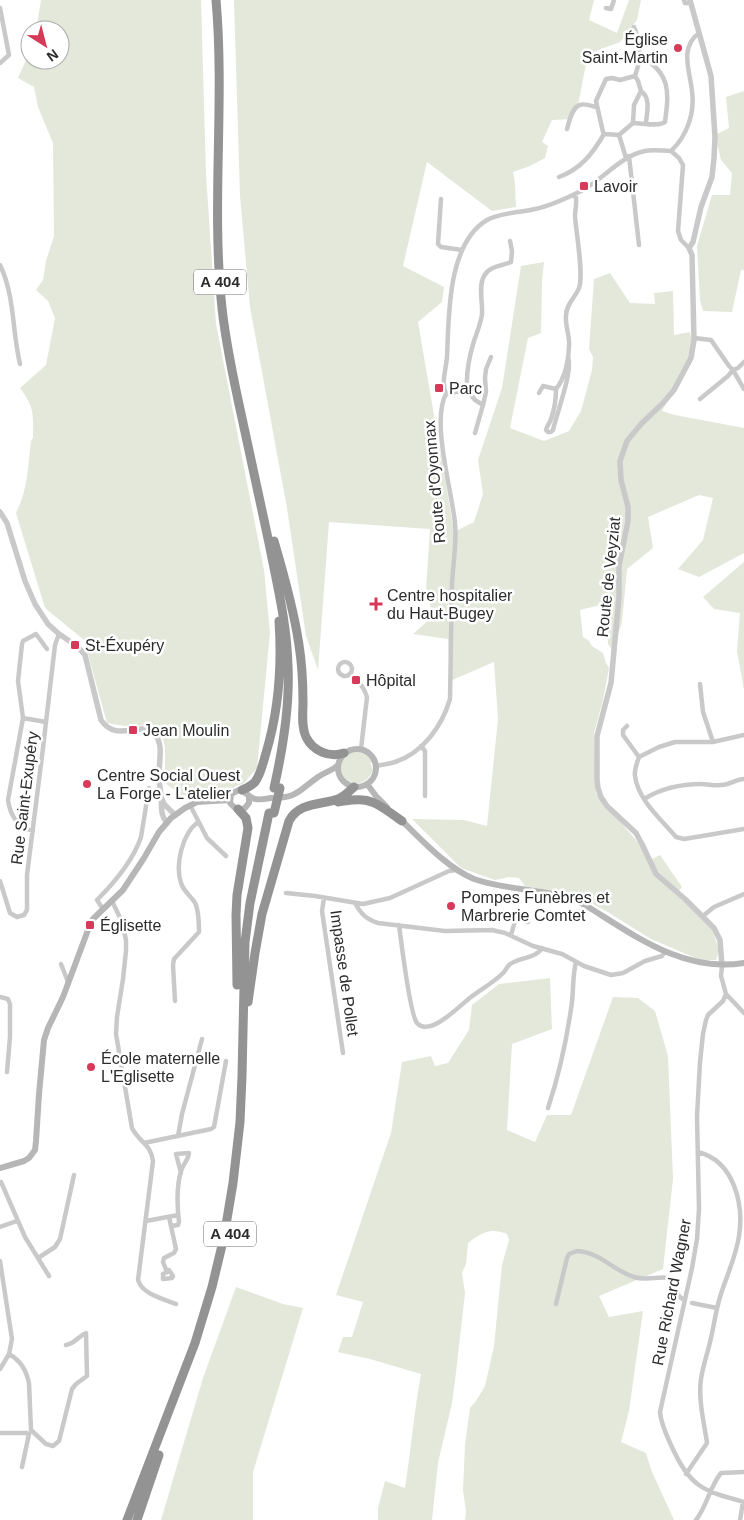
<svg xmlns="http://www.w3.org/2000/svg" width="744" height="1520" viewBox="0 0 744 1520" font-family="Helvetica,sans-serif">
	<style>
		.green { fill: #e3e8da }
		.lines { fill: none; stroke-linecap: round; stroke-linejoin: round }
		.minor { stroke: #c9c9c9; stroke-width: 4.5 }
		.tertiary { stroke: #c9c9c9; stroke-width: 5.5 }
		.secondary { stroke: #b6b6b6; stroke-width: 6 }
		.motorway { stroke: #939393; stroke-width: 9 }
		.motorway-bridge { stroke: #939393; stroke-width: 9 }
		.poi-dot { fill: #d63a58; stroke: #fff; stroke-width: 2 }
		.labels { text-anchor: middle; stroke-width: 5; stroke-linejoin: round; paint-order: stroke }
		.shield { fill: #fff; stroke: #6b6b6b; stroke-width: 1 }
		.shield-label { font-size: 15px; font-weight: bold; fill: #2c2c2c }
		.poi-label { font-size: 16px; fill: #2c2c2c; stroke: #fff; text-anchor: start }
		.street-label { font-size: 16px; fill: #2c2c2c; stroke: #fff }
	</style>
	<rect width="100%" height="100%" fill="#fff"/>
	<path class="green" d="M41 0H201L206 174 216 324 264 570 270 633 257 768 243 784 236 786 224 794 188 800 165 783V747L159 725 125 726 107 723 84 640 45 608 16 513C28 490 28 465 31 441L33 438C33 413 35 409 20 388L46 365 55 318 48 301 36 290 43 280 46 261 54 236 53 143 38 107 34 87 18 78 30 51V60H60V30H36Z
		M234 0H594L589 20 617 33 629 0H641L637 20 620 42 588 54 578 105 572 119 552 120 542 142 548 146 545 158 530 166 513 172C516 185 515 194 516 207L492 211 427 162 403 266 444 287 442 302 418 322 454 532 474 522 483 494 478 460 502 388 521 266 544 262 542 281 541 333 528 338 510 428 544 441 569 431 581 411 592 370 593 357 589 349 594 279 610 273 630 303 655 304 654 293 673 291 674 335 690 332 694 353 662 411 675 415 744 428V553L699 577 678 569 703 540 713 498 699 495 648 517 653 548 627 569 622 622 613 651 608 644 607 628 604 604 580 610 583 637 589 641 592 646 603 653 606 663 609 668 603 700 594 733 596 793 652 859 660 855 682 887 677 893 712 928 719 950 716 960H700L651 939 606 911 578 896 525 886 519 878 509 877 495 880 461 868 412 819 464 820 487 826 498 719 494 662 450 681 448 639 413 634 432 617 428 591H426L430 529 329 522 318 670 306 636 287 508 250 307 240 196Z
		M744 91V270H741L732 312 703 311 700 300 697 246 712 195H730L732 173 721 160 715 135 729 128 726 97Z
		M744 562V690L737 651 740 613 714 609 703 597Z
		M356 751C364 752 368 755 372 762L370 763 373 770C368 782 358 788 345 780L340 770C341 759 346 753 356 751Z
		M550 978 552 1029 512 1044 507 1130 535 1142 547 1115H571L613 997 638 998 655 1011 668 1056 673 1179 663 1269 599 1296 609 1317 643 1311 629 1411 621 1442 646 1453 652 1472 674 1520H465L466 1511 463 1491 465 1445 470 1408 476 1401 485 1386 494 1346 502 1265 509 1240 507 1234C490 1227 481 1233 468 1243L466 1264 462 1273 465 1293 455 1381 452 1403 438 1463 432 1520H378V1508L385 1481 405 1488C411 1450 414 1412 421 1374L370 1359 338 1352 343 1337H352L363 1302 336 1295 391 1133 402 1062 431 1056 435 1066 448 1063 469 1030 472 1005 499 984Z
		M236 1287 283 1304 303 1308 253 1472V1520H161L203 1378Z"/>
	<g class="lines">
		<path class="minor" d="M684 0 685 3H691
			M0 8 9 55 0 63
			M606 8 611 9 614 0
			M634 27C639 36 636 47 641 56
			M641 91C651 98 647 112 646 123
			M633 123C642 123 658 127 665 122 669 92 671 74 641 56L635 76 638 81 641 91 634 105 633 123 619 135 604 134 603 132 596 101 606 79 612 78 620 80 635 76
			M567 129C569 122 572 107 580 105 584 103 592 106 596 107
			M619 135 626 158
			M671 151C687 136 695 113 692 91 690 71 679 48 699 33
			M671 151 679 158 683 165 678 231 681 240 689 248
			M629 156 639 245
			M559 177C581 169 593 153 604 134
			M441 199 438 244 441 247 462 250
			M0 265C15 296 12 331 20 364
			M694 338 711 340 729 366 733 370 738 368 744 362
			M568 357C573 372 557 412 553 430L551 432H548L546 430C547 425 550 423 551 419 555 408 556 400 556 389 565 378 569 360 569 346 570 336 565 326 566 316 566 304 575 298 579 288 584 275 576 232 575 216 575 208 578 201 575 194
			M467 390 475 400 483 405 486 392 485 378 486 369 491 357
			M539 393 543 386 556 389
			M446 394 467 390C466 373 469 357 474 341 477 332 481 323 482 314 483 303 478 287 484 276 489 266 502 266 511 262L512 251 510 241
			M700 399 728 376 733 370 744 389
			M475 433 483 405
			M338 669a7 7 0 1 1 14 0a7 7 0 1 1-14 0Z
			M350 674C358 681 364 686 367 697L361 749
			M700 684 703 712 713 742
			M23 718 46 722
			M627 726 623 730V735L639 757
			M744 735 713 742H675L659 747 639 757C637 763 634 770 635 776 638 800 661 819 676 837L684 839 744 829
			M421 746 425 751V796
			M375 766C382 765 389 764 395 762 423 753 442 726 450 699 451 661 451 622 452 584 453 563 457 543 455 523 452 492 431 421 446 394 441 383 446 369 447 357 449 316 447 244 487 220 501 212 520 213 535 209 551 206 567 198 581 191 603 180 620 156 645 151 653 149 663 151 671 151
			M644 799C662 788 680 784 701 784 708 784 715 786 721 785 730 785 736 779 744 779
			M190 805 207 838 226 856
			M33 831C18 828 10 815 8 800L23 718 18 681 22 644 23 641 36 634 47 649
			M0 881 10 913 17 917 24 915 27 910V875L43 748 55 645 59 634
			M286 893 315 896 363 904 390 898 449 871 456 870
			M324 898 322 911 343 1053
			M112 901 122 922 126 940V951L123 979 117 1017 116 1034 132 1128C139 1142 151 1144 153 1161L138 1280C142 1294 163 1299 176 1304
			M355 903C361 914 366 919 378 923L445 931 492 930 505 933 533 946 562 954 584 966 611 975 623 973 645 961 662 956 665 952
			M103 909 97 900C115 882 133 861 141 837L149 788
			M703 916 714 907 744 894
			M516 918 528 922
			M399 925C401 940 410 1015 417 1023 430 1038 461 1004 471 997 481 989 493 983 502 974 505 972 506 968 509 965 518 957 536 959 542 948
			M511 935 517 914
			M61 964 68 982
			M722 966 721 976 726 994 723 1001 708 1015 706 1020 703 1034 700 1062 697 1116 699 1209 697 1239 692 1268 660 1412C661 1424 666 1434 671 1445 689 1486 702 1491 744 1502
			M726 994 744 1013
			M0 997 8 999 10 1004V1037L7 1072
			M175 1001 173 965 174 959 199 932C199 923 199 914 196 905 194 898 184 893 181 883 175 865 182 834 198 822
			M548 1108C559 1075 566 1043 571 1009 574 993 572 977 576 962
			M178 1136 182 1114 202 1039
			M144 1143 211 1129 214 1127 226 1061
			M1 1182 25 1237 49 1276
			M146 1221 178 1215
			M171 1226 178 1225 179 1222C177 1205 176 1188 181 1171 183 1164 188 1161 189 1153L176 1154 181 1173
			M0 1227 17 1221
			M38 1258 55 1247 60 1239 74 1175
			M0 1261 12 1339 9 1354 0 1369
			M167 1272 163 1274V1279L172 1278 173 1276 169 1270 167 1272 163 1262 164 1258 174 1253 176 1249 169 1217
			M692 1303 717 1308
			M556 1304 567 1258 569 1254 577 1251C600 1252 614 1271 634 1277 646 1281 658 1276 670 1278 678 1285 674 1297 685 1300
			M9 1354C21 1361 26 1370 29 1383L31 1430 46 1444 53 1446 59 1441 72 1389 76 1384 87 1376 86 1333C77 1337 76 1343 66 1345
			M0 1433H27
			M22 1467 29 1434
			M686 1474 707 1443C704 1422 698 1399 701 1379 703 1365 708 1352 711 1338 714 1325 716 1310 720 1297 726 1277 736 1257 739 1236 744 1204 734 1161 698 1152
			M696 1520C707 1506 710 1486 721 1473L744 1472
			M740 1520 743 1502"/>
		<path class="tertiary" d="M690 0 711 76 715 137 714 158 712 177 701 207 693 242 689 248 692 255 694 340 691 358 674 390 663 403 641 424 627 441 620 461 621 480 628 507V521L619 566V597L611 683 597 736V779L598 788 601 797 607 806 636 833 642 844 656 874 685 899 714 928 720 940 722 966
			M0 512 7 523 25 581 35 604 48 624 59 634 77 646 85 655 101 720C118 745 142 717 156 736 164 746 158 766 159 778 159 784 161 791 161 797 162 807 160 815 167 823
			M162 799 164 804 175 815"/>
		<path class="secondary" d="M338 768a19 19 0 1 1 38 0a19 19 0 1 1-38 0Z
			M367 784 376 796 387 807
			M249 796V803L244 809H236L230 803 231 794 239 790C246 791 248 797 255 799 260 800 266 799 271 798 298 798 298 791 318 777 325 772 332 771 338 765
			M400 819C421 839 447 868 474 879 510 892 550 887 585 905 634 935 683 973 744 963
			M0 1168 24 1161 29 1158 35 1150 36 1141 39 1094 44 1040 48 1028 63 997 88 930 93 919 123 890 144 858 159 832 171 818 185 808 197 802 230 800"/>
		<path class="motorway" d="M216 0C225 102 211 206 222 308 226 345 234 382 242 418 251 460 260 502 269 543 277 584 287 624 288 666 290 707 283 748 274 788
			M274 541C284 575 294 610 299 645 302 664 303 683 303 702 303 713 301 726 306 737 313 751 329 758 344 753
			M242 790C247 788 251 786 255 782 261 774 263 763 266 753 279 710 282 666 279 621
			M338 802C346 801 354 799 363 800 377 801 390 813 402 821
			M237 985 236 915 237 895 248 828 246 818 238 809
			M248 1002 255 953 262 914 289 821C299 802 321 805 338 799 344 797 349 791 354 787
			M127 1520 195 1343 212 1287 224 1237 233 1183 240 1122 242 1076 245 942 250 903 269 813
			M137 1520 159 1455"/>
		<path class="motorway-bridge" d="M274 813 280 788"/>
	</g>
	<g class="poi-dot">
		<circle cx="678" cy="48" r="5"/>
		<rect x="579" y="181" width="10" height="10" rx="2.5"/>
		<rect x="434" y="383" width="10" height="10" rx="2.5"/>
		<path d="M373.5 596.5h5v5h5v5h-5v5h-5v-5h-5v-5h5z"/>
		<rect x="70" y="640" width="10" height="10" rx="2.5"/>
		<rect x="351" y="675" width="10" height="10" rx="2.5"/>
		<rect x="128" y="725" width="10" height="10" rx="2.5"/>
		<circle cx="87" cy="784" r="5"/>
		<circle cx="451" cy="906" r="5"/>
		<rect x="85" y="920" width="10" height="10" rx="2.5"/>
		<circle cx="91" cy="1067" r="5"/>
	</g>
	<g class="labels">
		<g class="shield">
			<rect x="194" y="269.5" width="52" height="25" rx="4"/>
			<rect x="204" y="1221.5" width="52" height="25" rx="4"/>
		</g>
		<g class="shield-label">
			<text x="220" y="287">A 404</text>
			<text x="230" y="1239">A 404</text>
		</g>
		<g class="poi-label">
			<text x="668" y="45" text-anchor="end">Église<tspan x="668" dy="18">Saint-Martin</tspan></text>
			<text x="594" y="192">Lavoir</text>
			<text x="449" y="394">Parc</text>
			<text x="387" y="601">Centre hospitalier<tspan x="387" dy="18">du Haut-Bugey</tspan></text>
			<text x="85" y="651">St-Éxupéry</text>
			<text x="366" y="686">Hôpital</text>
			<text x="143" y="736">Jean Moulin</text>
			<text x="97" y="781">Centre Social Ouest<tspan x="97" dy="18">La Forge - L'atelier</tspan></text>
			<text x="461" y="903">Pompes Funèbres et<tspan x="461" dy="18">Marbrerie Comtet</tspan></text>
			<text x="100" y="931">Églisette</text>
			<text x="101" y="1064">École maternelle<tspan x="101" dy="18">L'Eglisette</tspan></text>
		</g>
		<g class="street-label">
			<text transform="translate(434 482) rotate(-95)" y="6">Route d'Oyonnax</text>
			<text transform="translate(608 577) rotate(-84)" y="6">Route de Veyziat</text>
			<text transform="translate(24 798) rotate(-83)" y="6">Rue Saint-Exupéry</text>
			<text transform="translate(345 973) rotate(82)" y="6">Impasse de Pollet</text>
			<text transform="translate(671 1292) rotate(-79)" y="6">Rue Richard Wagner</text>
		</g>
	</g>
	<g transform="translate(45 45) rotate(144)"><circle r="24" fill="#ffffff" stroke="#ababab"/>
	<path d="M0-4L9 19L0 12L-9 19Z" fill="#d63a58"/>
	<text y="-8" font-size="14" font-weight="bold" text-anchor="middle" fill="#2c2c2c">N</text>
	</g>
</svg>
